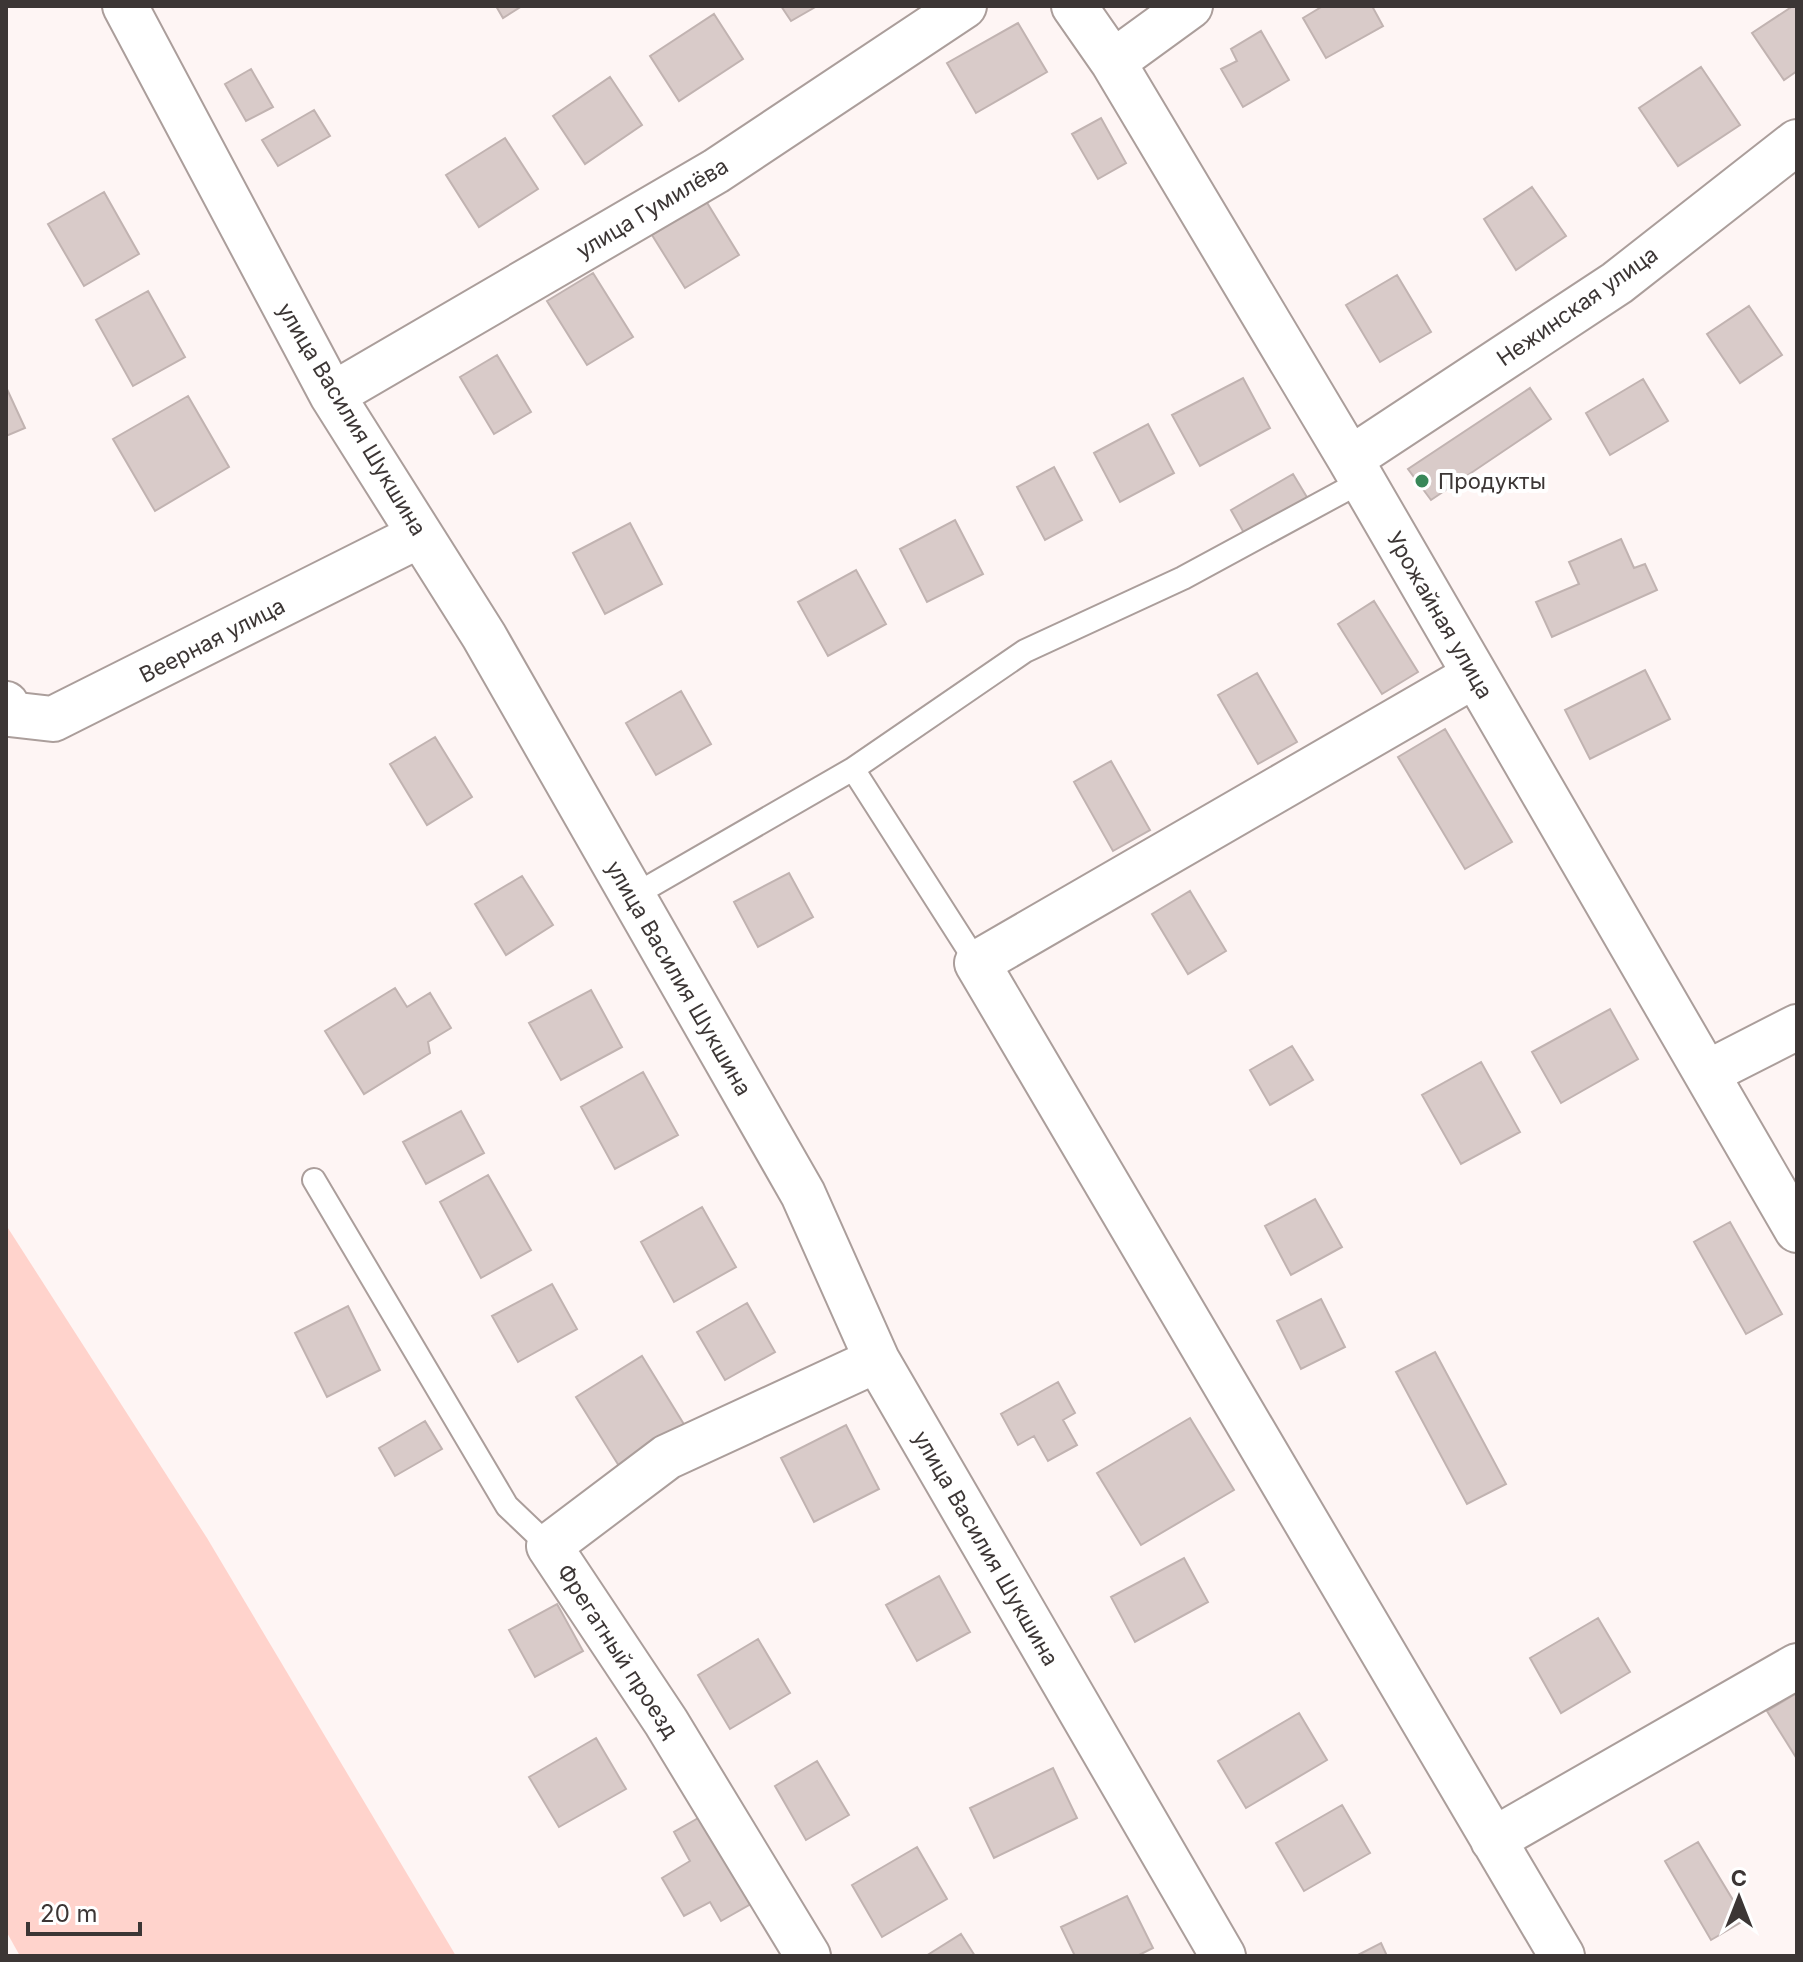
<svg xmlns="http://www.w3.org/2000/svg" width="1803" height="1962" viewBox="0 0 1803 1962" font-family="Inter,sans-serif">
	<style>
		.green { fill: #ffd3cc }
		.building { fill: #d9cbc9; stroke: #c1b3b1; stroke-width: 2 }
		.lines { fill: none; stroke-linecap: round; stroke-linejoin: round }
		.service-casing { stroke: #ab9e9b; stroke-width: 26 }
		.minor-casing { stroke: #ab9e9b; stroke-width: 48 }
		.service { stroke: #fff; stroke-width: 22 }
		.minor { stroke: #fff; stroke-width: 44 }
		.poi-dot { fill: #388758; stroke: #fff; stroke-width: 3 }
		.labels { text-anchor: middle; stroke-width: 8; stroke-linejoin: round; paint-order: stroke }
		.street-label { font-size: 22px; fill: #3c3635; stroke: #fff }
		.poi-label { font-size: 22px; fill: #3c3635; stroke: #fff; text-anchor: start }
	</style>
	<rect width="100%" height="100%" fill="#fef5f4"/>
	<path class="green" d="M6 1225 207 1538 456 1956H20L6 1931Z"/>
	<path class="building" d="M496 6H522L503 18Z
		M781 6H817L791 21Z
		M1323 6H1372L1383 26 1326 58 1303 18Z
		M1793 6H1797V71L1784 80 1752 33Z
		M714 14 743 59 679 101 650 56Z
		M1018 23 1047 72 976 113 947 63Z
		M1261 31 1289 80 1243 107 1221 69 1237 61 1231 49Z
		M1701 67 1740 125 1678 166 1639 108Z
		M251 69 273 107 246 121 225 84Z
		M610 77 642 125 585 164 553 116Z
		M314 110 330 136 278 166 262 140Z
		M1101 118 1126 163 1098 179 1072 134Z
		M505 138 538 189 479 227 446 175Z
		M1532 187 1566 236 1516 270 1484 219Z
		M104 192 139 254 84 286 48 224Z
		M706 201 739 255 685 288 652 235Z
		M593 273 633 337 587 365 547 301Z
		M1397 275 1431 332 1380 362 1346 305Z
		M148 291 185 357 133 386 96 320Z
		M1749 306 1782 355 1740 383 1707 334Z
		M497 355 531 412 494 434 460 377Z
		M1243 378 1270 428 1200 466 1172 415Z
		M1643 379 1668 421 1610 455 1586 413Z
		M6 387 25 428 6 436Z
		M1530 388 1551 419 1431 500 1408 469Z
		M188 396 229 467 155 511 113 439Z
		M1148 424 1174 473 1120 502 1094 453Z
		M1054 467 1082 520 1045 540 1017 487Z
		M1293 474 1311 504 1248 540 1231 510Z
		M955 520 983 574 927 602 900 549Z
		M630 523 662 584 605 614 573 553Z
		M1621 539 1634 568 1645 564 1657 590 1552 637 1536 602 1579 584 1569 562Z
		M856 570 886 624 828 656 798 602Z
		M1374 601 1418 672 1382 694 1338 624Z
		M1645 670 1670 719 1590 759 1565 710Z
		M1257 673 1297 742 1258 764 1218 695Z
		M681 691 711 744 656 775 626 723Z
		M1445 729 1512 842 1465 869 1398 757Z
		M435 737 472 797 427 825 390 764Z
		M1111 761 1150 830 1113 851 1074 782Z
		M789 873 813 917 758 947 734 902Z
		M522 876 553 925 506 955 475 904Z
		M1190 891 1226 951 1188 974 1152 914Z
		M395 988 407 1007 430 993 451 1028 428 1042 430 1053 364 1094 325 1031Z
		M591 990 622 1047 561 1080 529 1023Z
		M1610 1009 1638 1059 1561 1103 1532 1052Z
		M1292 1046 1313 1080 1270 1105 1250 1070Z
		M1481 1062 1520 1132 1461 1164 1422 1095Z
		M643 1072 678 1135 615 1169 581 1107Z
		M461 1111 484 1153 426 1184 403 1142Z
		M488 1175 531 1250 481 1278 440 1202Z
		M1315 1199 1342 1247 1291 1275 1265 1226Z
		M702 1207 736 1267 674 1302 641 1242Z
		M1730 1222 1782 1314 1746 1334 1694 1242Z
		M552 1284 577 1329 518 1362 492 1316Z
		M1321 1299 1345 1347 1301 1369 1277 1321Z
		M747 1303 775 1352 725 1380 697 1332Z
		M348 1306 380 1370 327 1397 295 1333Z
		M1435 1352 1506 1484 1467 1504 1396 1372Z
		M642 1356 685 1426 619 1466 576 1397Z
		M1058 1382 1075 1413 1063 1420 1077 1445 1048 1461 1034 1436 1018 1445 1001 1414Z
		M1190 1418 1234 1490 1141 1545 1097 1473Z
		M425 1421 442 1449 395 1476 379 1448Z
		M846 1425 879 1489 814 1522 781 1458Z
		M1184 1558 1208 1602 1135 1642 1111 1597Z
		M939 1576 970 1632 917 1661 886 1605Z
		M557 1604 583 1651 535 1677 509 1630Z
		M1598 1618 1630 1672 1561 1713 1530 1658Z
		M758 1639 790 1693 730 1729 698 1675Z
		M1797 1693V1759L1767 1711Z
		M1299 1713 1327 1760 1246 1808 1218 1761Z
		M596 1738 626 1789 559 1827 529 1777Z
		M817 1761 849 1815 806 1840 775 1786Z
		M1053 1768 1077 1818 994 1858 970 1808Z
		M1342 1805 1370 1853 1304 1891 1276 1843Z
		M707 1813 756 1901 721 1921 710 1902 684 1916 662 1878 690 1861 674 1832Z
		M1698 1842 1745 1920 1711 1940 1665 1861Z
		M917 1847 947 1899 882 1937 852 1885Z
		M1127 1896 1153 1948 1137 1956H1075L1061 1927Z
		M961 1934 975 1956H926Z
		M1381 1943 1387 1956H1356Z"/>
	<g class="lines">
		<g class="service-casing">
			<path id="service" d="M853 769 977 963
				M633 896 853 769 1025 651 1183 578 1362 481
				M314 1180 507 1506 549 1546"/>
		</g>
		<g class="minor-casing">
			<path id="minor" d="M125 6 332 395 484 636 803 1194 877 1360 1223 1956
				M1074 6 1113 62 1350 459 1797 1230
				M1113 62 1190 6
				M332 395 716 171 964 6
				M1350 459 1617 283 1797 142
				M1475 675 977 963 1562 1956
				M6 704 9 714 53 719 420 535
				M1707 1073 1797 1027
				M1493 1840 1797 1666
				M808 1956 666 1722 549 1546 667 1457 877 1360"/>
		</g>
		<use href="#service" class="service"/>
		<use href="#minor" class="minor"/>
	</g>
	<circle class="poi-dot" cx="1422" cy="481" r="8"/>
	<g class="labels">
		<g class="street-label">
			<text transform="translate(652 208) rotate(-31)" y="8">улица Гумилёва</text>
			<text transform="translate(1577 306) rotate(-35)" y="8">Нежинская улица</text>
			<text transform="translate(352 419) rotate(59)" y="8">улица Василия Шукшина</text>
			<text transform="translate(1440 615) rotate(60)" y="8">Урожайная улица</text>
			<text transform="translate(212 640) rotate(-27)" y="8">Веерная улица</text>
			<text transform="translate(679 978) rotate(60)" y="8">улица Василия Шукшина</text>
			<text transform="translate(986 1548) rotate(60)" y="8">улица Василия Шукшина</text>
			<text transform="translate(618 1651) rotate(57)" y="8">Фрегатный проезд</text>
		</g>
		<g class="poi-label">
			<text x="1438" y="489">Продукты</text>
		</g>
	</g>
	<rect width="1803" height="1962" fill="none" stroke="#3c3635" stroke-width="16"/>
	<g transform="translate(1739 1898)" stroke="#ffffff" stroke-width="6" paint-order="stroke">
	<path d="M0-6L14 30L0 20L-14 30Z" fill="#3c3635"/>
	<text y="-12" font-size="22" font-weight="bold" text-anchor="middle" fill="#3c3635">С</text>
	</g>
	<path d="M28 1922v12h112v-12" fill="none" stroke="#3c3635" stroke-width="4"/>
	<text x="40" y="1922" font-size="24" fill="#3c3635" stroke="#ffffff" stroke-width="6" paint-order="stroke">20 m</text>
</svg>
